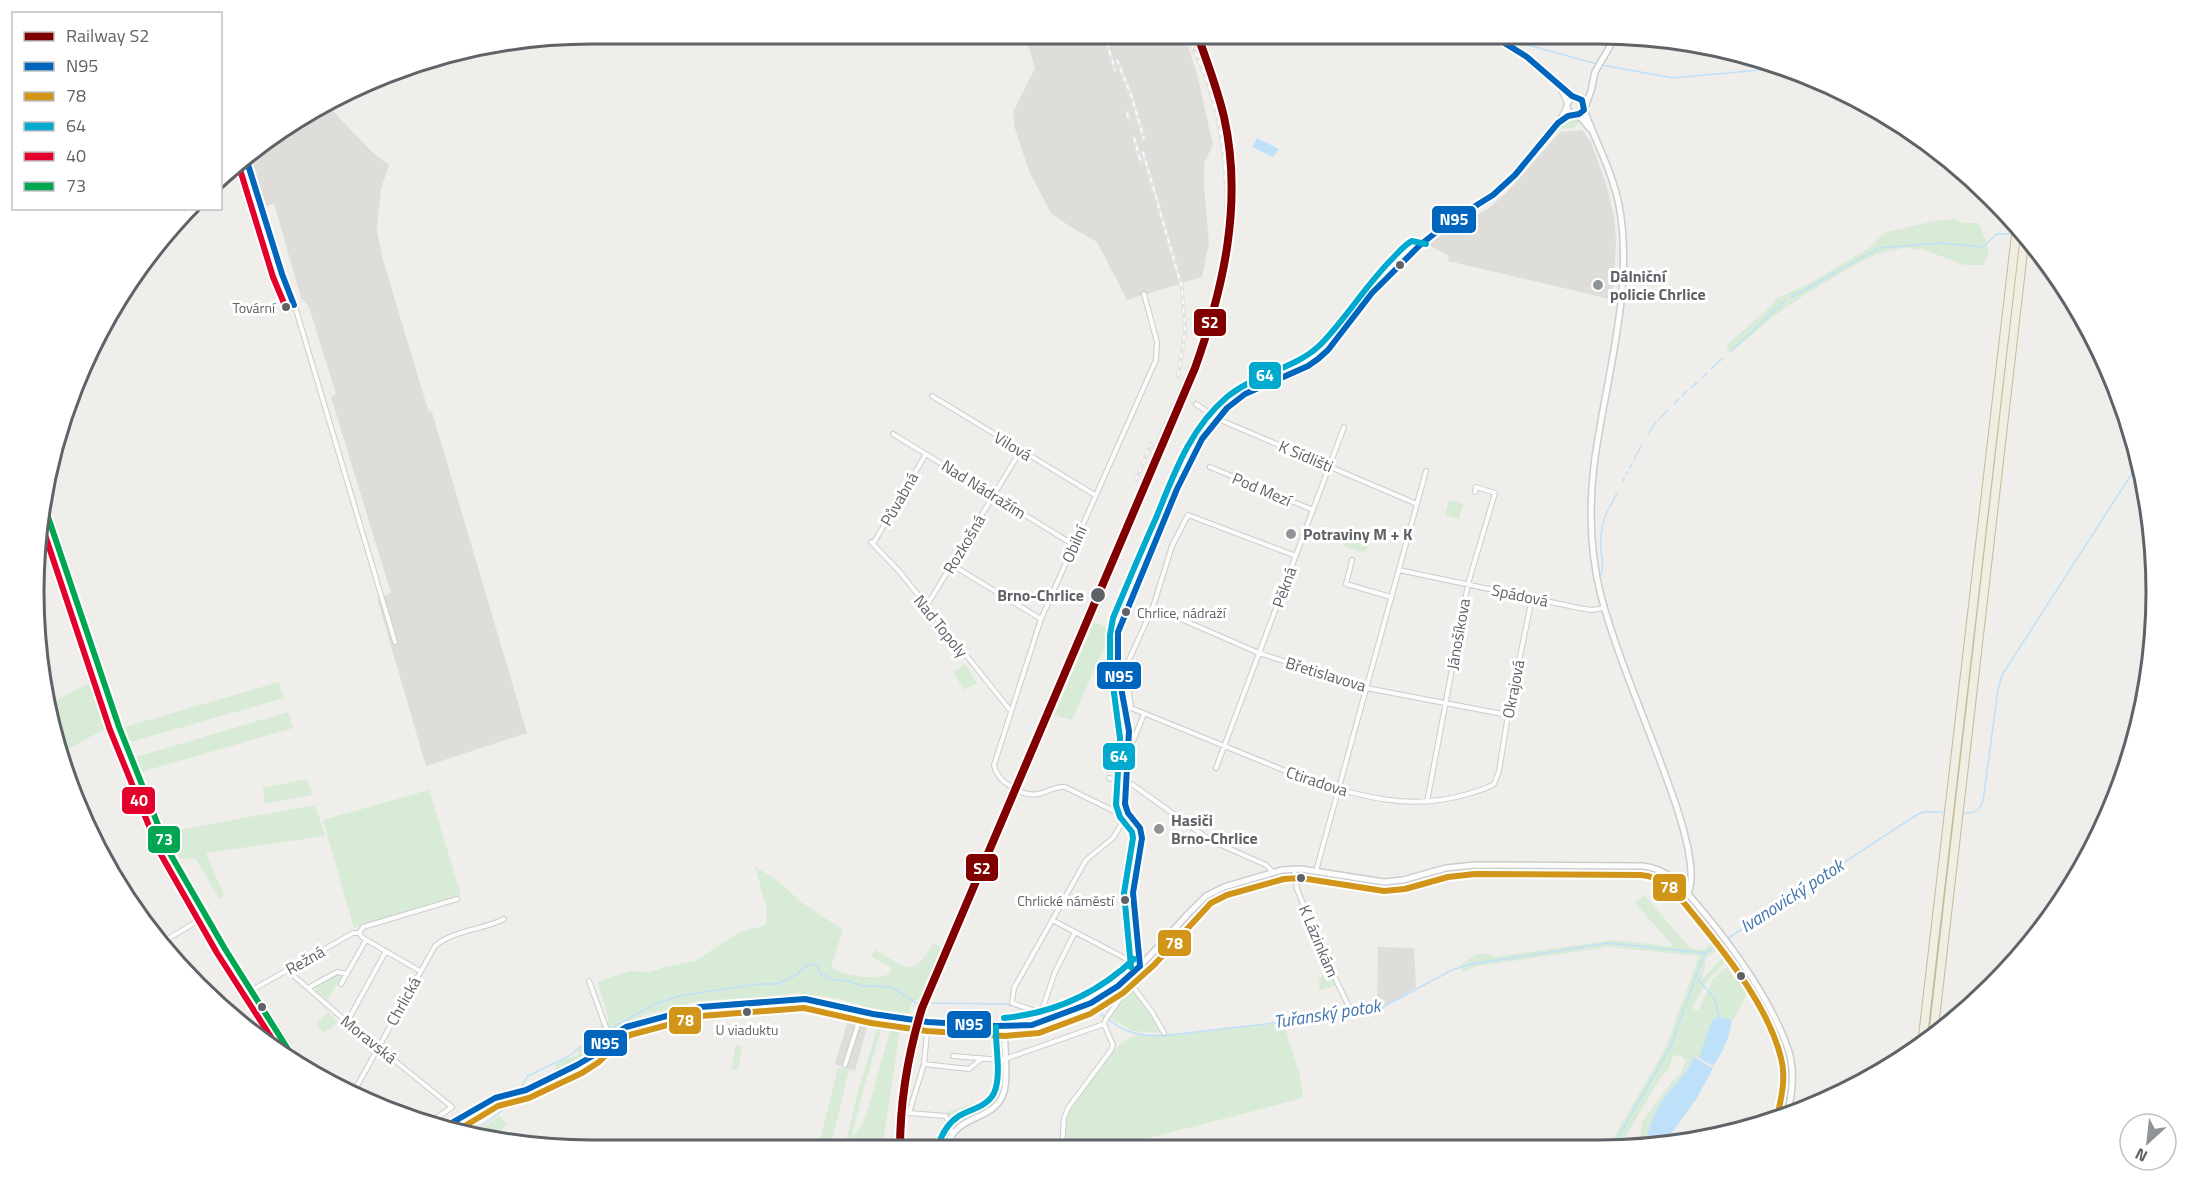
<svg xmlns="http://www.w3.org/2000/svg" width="2190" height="1184" viewBox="0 0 2190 1184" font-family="'Titillium Web',sans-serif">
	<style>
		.industrial { fill: #dfddda }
		.green { fill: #d8ebd6 }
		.water { fill: #bfe0f9 }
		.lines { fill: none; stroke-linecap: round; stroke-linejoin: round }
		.stream { stroke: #bfe0f9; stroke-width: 1.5 }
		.minor-casing { stroke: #cbcccc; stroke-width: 6 }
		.tertiary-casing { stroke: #cbcccc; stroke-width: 8 }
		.secondary-casing { stroke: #cacacb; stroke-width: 8 }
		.motorway-casing { stroke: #c8b996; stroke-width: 10 }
		.minor { stroke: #fdfcfc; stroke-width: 4 }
		.tertiary { stroke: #fdfcfc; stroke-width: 5 }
		.secondary { stroke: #fdfcfc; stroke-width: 6 }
		.motorway { stroke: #f0ede3; stroke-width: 8 }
		.rail-casing { stroke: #e4e4e4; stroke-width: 4 }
		.rail { stroke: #fff; stroke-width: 1.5; stroke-dasharray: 4.5; stroke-linecap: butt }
		.bus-1-casing { stroke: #fff; stroke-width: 10 }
		.bus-2-casing { stroke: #fff; stroke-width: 10 }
		.bus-3-casing { stroke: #fff; stroke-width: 10 }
		.bus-4-casing { stroke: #fff; stroke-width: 10 }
		.bus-5-casing { stroke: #fff; stroke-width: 10 }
		.bus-1 { stroke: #0065bd; stroke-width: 6 }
		.bus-2 { stroke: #d1951a; stroke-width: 6 }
		.bus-3 { stroke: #00a9ce; stroke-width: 6 }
		.bus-4 { stroke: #e4002b; stroke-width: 6 }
		.bus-5 { stroke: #00a651; stroke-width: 6 }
		.rail-1-casing { stroke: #fff; stroke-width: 12 }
		.rail-1 { stroke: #800000; stroke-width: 8 }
		.bus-dot { fill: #5f6368; stroke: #fff; stroke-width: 2 }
		.poi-dot { fill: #919496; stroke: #fff; stroke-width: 2 }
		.labels { text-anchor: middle; stroke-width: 6; stroke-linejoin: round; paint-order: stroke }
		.bus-label { font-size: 14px; fill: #5f6368; stroke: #fff; text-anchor: end }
		.poi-label { font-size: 16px; font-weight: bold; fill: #5f6368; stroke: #fff; text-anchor: start }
		.street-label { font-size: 16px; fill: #5f6368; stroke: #fff }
		.stop-label { font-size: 16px; font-weight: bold; fill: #5f6368; stroke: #fff; text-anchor: end }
		.water-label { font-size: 18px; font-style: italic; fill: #4174aa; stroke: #fff }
		.rim { fill: none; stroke: #5f6368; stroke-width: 3 }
		.line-badge { stroke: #fff; stroke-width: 2 }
		.badge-label { font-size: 16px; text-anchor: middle; font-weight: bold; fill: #fff }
	</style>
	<rect width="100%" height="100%" fill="#efeeea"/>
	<path class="industrial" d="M1051 34H1180L1187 44 1197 73 1213 145 1204 163V186L1209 243 1202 277 1127 300 1097 242 1069 226 1051 213 1029 171 1015 129 1013 112 1035 68 1028 45 1052 38Z
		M329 107 371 151 389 165 381 189 378 217 377 231 383 260 416 370 429 412H432L527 733 426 766 377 598 391 593 331 397 336 394 309 307 301 298 274 203 266 207 249 151Z
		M1582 130 1591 142 1607 187 1614 218 1616 240 1614 284 1610 299 1448 261 1449 256 1427 244 1446 231 1449 232 1489 208 1507 192 1560 132Z
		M1378 947 1414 948 1416 987 1387 1006 1382 1007 1377 1000Z
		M851 1011 870 1017 855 1071 835 1064Z"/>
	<path class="green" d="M1569 119 1580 121 1574 128 1556 129Z
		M1955 219 1963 223H1979L1989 250 1984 265H1965L1921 249 1916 250 1907 247 1877 254 1856 264 1803 296 1771 318 1732 352 1727 350 1728 344 1770 307 1776 299 1812 282 1869 248 1884 233 1934 221Z
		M1449 500 1463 504 1459 519 1445 515Z
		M1347 536 1369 542 1366 553 1344 546Z
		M1094 622 1112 629 1072 720 1054 715Z
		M965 664 977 683 964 690 953 672Z
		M96 679 113 724 63 752 51 703Z
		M279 682 284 698 130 742 125 728 128 726Z
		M288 712 293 728 141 772 136 757Z
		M307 779 312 795 265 804 263 788Z
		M429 790 461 895 354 928 323 820Z
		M315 805 325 836 206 853 224 896 219 898 195 858 180 859 167 832Z
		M755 866 779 882 801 902 843 930 831 967C845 977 873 980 890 974L892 968 871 956 875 950C906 966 910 982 933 944L940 946 942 949 926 982 920 1001 912 1000 909 1014 869 1008 840 999 795 993 763 997 699 1001 644 1015 617 1029 575 1062 555 1071 556 1063 579 1054 576 1050 589 1040 601 1024 609 1020 598 982 629 971 651 972 664 967 695 961 738 933 763 926 766 923 767 910Z
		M1644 895 1691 949 1703 950 1708 947 1712 931 1724 945 1706 958 1702 980 1721 959 1722 952 1728 954 1729 958 1707 981 1692 1008 1698 1011 1712 982 1711 980 1727 967 1736 981 1746 980 1750 987 1731 1025 1730 1019 1716 1017 1699 1058 1695 1057C1687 1072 1677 1082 1667 1095 1655 1109 1649 1128 1644 1146H1639L1642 1122 1672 1081 1680 1075 1686 1060 1679 1055 1673 1056 1668 1071 1662 1075 1620 1146H1609L1666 1047 1699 956 1608 947 1478 966 1463 972 1461 967H1458L1476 954H1492L1494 957 1615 940 1674 947 1635 903Z
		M1328 972 1336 985 1320 990 1318 979Z
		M339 974 342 975 341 978 327 1000 316 991V986Z
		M1132 989 1160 1029 1164 1033 1133 1031 1109 1018Z
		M328 1012 338 1022 324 1033 316 1024Z
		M1329 1017 1330 1021 1284 1025 1299 1072 1303 1096 1300 1099 1144 1139 1098 1148H1064L1065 1120 1070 1110C1084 1091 1109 1050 1128 1039 1141 1032 1168 1036 1183 1034 1232 1029 1280 1020 1329 1017Z
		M878 1025 882 1026 862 1095 851 1139C855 1133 863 1124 866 1116L891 1027 900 1029 882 1149H844L857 1095Z
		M736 1045 742 1046 738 1070 731 1069Z
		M838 1067 849 1070 830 1149H818Z
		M988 1098H998L990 1106 951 1126 947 1112Z
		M499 1116 507 1123 494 1140 472 1136Z
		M472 1117 478 1126 467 1135 446 1131Z
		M1392 1140 1415 1144 1420 1147H1376L1383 1142Z"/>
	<path class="water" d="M1257 138 1279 149 1273 157 1252 147Z
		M1716 1017 1731 1019C1732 1035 1722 1053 1713 1066L1699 1058 1711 1023Z
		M1694 1057 1713 1068 1697 1098 1672 1133 1667 1146H1644C1649 1128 1655 1109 1667 1094 1678 1080 1687 1074 1694 1057Z"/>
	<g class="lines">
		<path class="stream" d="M1477 34 1494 40
			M1506 39 1597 64
			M1602 65 1673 78 1781 68
			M1880 248 1941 243 1983 247 1997 234H2009
			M1792 297 1877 249
			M1731 351 1786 300
			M1711 369 1723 358
			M1702 378 1707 373
			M1691 388 1697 382
			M1682 396 1687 391
			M1674 404 1679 399
			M1659 419 1668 410
			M1650 431 1656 422
			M1648 434 1649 433
			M1634 459 1642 445
			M1630 468 1632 464
			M1626 474 1627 472
			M1623 481 1624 478
			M1609 508 1617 493
			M1601 575C1604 566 1602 559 1601 550 1600 536 1602 522 1608 510
			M1963 813C1974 814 1979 811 1983 801L1998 690 2002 675 2140 461
			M1727 939 1915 816 1923 812H1943
			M1697 978 1714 998 1720 1019
			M1053 1022C1063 1018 1074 1012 1084 1010 1099 1008 1111 1023 1123 1029 1138 1036 1153 1037 1170 1035L1354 1014 1381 1008 1452 970 1472 964 1608 943 1705 953
			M520 1089 528 1076 569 1056 586 1042 653 1005 679 996 758 984H777L798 974 804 967 813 964 817 965 821 975 828 976 833 980 849 981 862 986 891 987 916 1003 1006 1004 1030 1012 1040 1019
			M469 1135 498 1114 518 1093
			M1613 1146 1671 1046 1702 959 1705 953 1723 942
			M1382 1147 1397 1143 1412 1147"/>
		<g class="minor-casing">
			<path id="minor" d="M1490 34 1527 57 1576 97
				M1560 88 1567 103
				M1558 123 1572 115
				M245 155 282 274 292 296 395 642
				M932 396 1095 495
				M1196 404 1218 419 1417 504
				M893 434 1074 545
				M1210 467 1313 510
				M871 542 899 571 1010 710
				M873 544 926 454
				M1296 556 1188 515 1172 546 1153 607 1128 662 1127 678 1131 708 1308 780C1362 797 1412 811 1468 794 1477 791 1486 789 1494 784L1499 771 1508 715 1532 598
				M1352 560 1346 584 1391 597
				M952 565 1041 619
				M1399 570 1579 608 1592 610 1604 608
				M926 607 1021 450
				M1153 607 1259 653 1366 688 1508 715
				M1129 745 1133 741 1144 714
				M1216 768 1344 427
				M1109 778 1133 785 1210 840 1266 865 1273 872
				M1427 802 1468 584 1495 493 1476 487 1475 492
				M1128 813H1118L1065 787C1054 786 1048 792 1038 794 1022 797 996 781 994 765L1041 619 1156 360 1157 342 1144 294
				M1294 869 1297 889 1323 953 1351 1011
				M1316 871 1426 471
				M1052 920 1140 966
				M359 933 363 927 457 899
				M161 943 206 916
				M1140 965 1133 893 1142 838 1140 828 1125 806 1129 731 1118 671 1117 647 1121 622 1128 603 1195 450 1227 408 1254 389 1308 366 1318 359 1328 350 1372 293 1420 245 1448 223 1486 200 1508 181 1558 123 1566 108
				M287 970 347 1022 452 1107 428 1124
				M1127 979 1152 1012 1164 1033
				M589 981 610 1038
				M341 984 366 940
				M308 988 337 972 347 974
				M252 990 353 933H359L363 938 420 971
				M1041 1013 1055 972 1075 932
				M1048 1020 1041 1013 1012 1003 1014 988 1086 860 1113 838 1128 813
				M347 1022 386 951
				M928 1022 924 1064 909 1113 946 1116 952 1133
				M953 1056 1002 1060 1104 1024
				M924 1064 969 1069 980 1060
				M845 1065 862 1012
				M353 1093 435 946C453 930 483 930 504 919
				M1062 1148 1064 1118 1068 1108 1111 1050 1113 1045 1104 1024 1106 1019 1131 983"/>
		</g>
		<g class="tertiary-casing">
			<path id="tertiary" d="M1617 34 1595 72 1591 91 1584 110C1596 142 1612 171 1619 205 1635 289 1605 380 1594 465 1589 508 1590 553 1601 596 1616 651 1639 705 1659 758 1668 783 1678 807 1684 832 1688 846 1696 882 1687 894
				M1584 110 1579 114C1572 116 1567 113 1567 105L1570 99 1576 97 1582 100 1584 105
				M1575 115 1582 119 1590 129
				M441 1129 495 1098 526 1090 577 1065 594 1055 610 1038 626 1027 647 1020 700 1007 762 1003 787 999H805L873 1014 928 1022 1005 1027 1037 1024 1086 1006 1118 986 1147 959 1188 914 1206 896 1224 887 1282 870 1301 869 1384 882 1403 880 1446 868 1475 865 1642 866C1653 867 1663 871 1672 878 1683 886 1691 898 1700 908 1733 947 1773 1003 1789 1052 1795 1073 1792 1094 1787 1115
				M946 1149C954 1114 990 1122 1002 1097 1010 1080 1003 1046 1005 1027"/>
		</g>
		<g class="secondary-casing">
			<path id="secondary" d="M46 511 119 727 168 850 225 949 287 1045 296 1062"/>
		</g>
		<g class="motorway-casing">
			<path id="motorway" d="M1933 1036 2025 234
				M1922 1045 2017 226"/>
		</g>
		<use href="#minor" class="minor"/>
		<use href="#tertiary" class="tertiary"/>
		<use href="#secondary" class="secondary"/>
		<use href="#motorway" class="motorway"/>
		<g class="rail-casing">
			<path id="rail" d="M1104 34 1115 70
				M1117 60 1131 95 1144 139
				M1127 113 1129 119
				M1134 138 1141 163
				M1143 152 1182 288 1185 331 1178 377
				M1152 454C1171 409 1193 365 1208 319 1237 227 1232 119 1186 34
				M1136 480 1151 444"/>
		</g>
		<use href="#rail" class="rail"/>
		<g class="bus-1-casing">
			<path id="bus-1" d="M245 155 282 274 294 305
				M1140 966 1133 893 1142 838 1140 828 1128 813 1125 804 1129 731 1118 671V632L1177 489 1202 439 1227 408 1245 394 1308 366 1318 359 1328 350 1372 293 1420 245 1448 223 1493 195 1515 175 1558 123 1568 116 1579 114 1584 110 1582 100 1572 96 1527 57 1490 34
				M441 1129 495 1098 526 1090 577 1065 594 1055 610 1038 626 1027 700 1007 805 999 873 1014 928 1022 995 1026 1032 1025 1091 1003 1118 986 1140 966"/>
		</g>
		<g class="bus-2-casing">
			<path id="bus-2" d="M453 1133 498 1106 529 1098 582 1073 599 1062 616 1045 630 1035 701 1016 804 1008 871 1023 927 1031 1005 1036 1039 1033 1090 1014 1123 993 1154 965 1211 903 1227 895 1284 879 1301 878 1384 891 1405 889 1448 877 1475 874 1641 875C1651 876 1659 879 1667 885 1679 895 1688 908 1698 920 1729 958 1769 1009 1781 1058 1786 1076 1782 1095 1778 1113"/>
		</g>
		<g class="bus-3-casing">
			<path id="bus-3" d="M1131 967 1124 893 1133 838 1132 832 1120 817 1116 805 1120 738 1110 663V635L1113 618C1127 585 1141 551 1156 518 1174 474 1190 428 1227 397 1256 373 1297 369 1322 343 1347 317 1366 285 1392 259 1398 253 1404 245 1412 241L1426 244
				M1004 1018C1055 1013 1097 994 1134 959
				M938 1146C942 1133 948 1123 959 1116 971 1109 988 1106 994 1093 1002 1076 995 1045 996 1027"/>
		</g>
		<g class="bus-4-casing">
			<path id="bus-4" d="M238 163 273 277 286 308
				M44 532 110 730 160 853 217 953 278 1048"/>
		</g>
		<g class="bus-5-casing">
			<path id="bus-5" d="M46 511 119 727 168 850 225 949 296 1062"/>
		</g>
		<use href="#bus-1" class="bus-1"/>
		<use href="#bus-2" class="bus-2"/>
		<use href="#bus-3" class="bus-3"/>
		<use href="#bus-4" class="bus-4"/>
		<use href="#bus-5" class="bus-5"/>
		<g class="rail-1-casing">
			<path id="rail-1" d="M900 1149C900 1100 908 1054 922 1008L1195 368C1224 287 1243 202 1224 117 1217 88 1207 61 1197 34"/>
		</g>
		<use href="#rail-1" class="rail-1"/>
	</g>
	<g class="bus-dot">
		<circle cx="1400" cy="265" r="5"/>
		<circle cx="286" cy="307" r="5"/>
		<circle cx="1098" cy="595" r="8"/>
		<circle cx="1126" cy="612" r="5"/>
		<circle cx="1301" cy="878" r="5"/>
		<circle cx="1125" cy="900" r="5"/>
		<circle cx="1741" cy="976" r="5"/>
		<circle cx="262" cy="1007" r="5"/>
		<circle cx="747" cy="1012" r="5"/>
	</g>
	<g class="poi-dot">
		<circle cx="1598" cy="285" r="6"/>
		<circle cx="1291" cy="534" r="6"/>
		<circle cx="1159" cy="829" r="6"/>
	</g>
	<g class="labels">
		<g class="bus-label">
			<text x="275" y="313">Tovární</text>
			<text x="1137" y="618" text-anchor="start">Chrlice, nádraží</text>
			<text x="1114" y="906">Chrlické náměstí</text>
			<text x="747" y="1035" text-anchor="middle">U viaduktu</text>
		</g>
		<g class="poi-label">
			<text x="1610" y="282">Dálniční<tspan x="1610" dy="18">policie Chrlice</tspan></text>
			<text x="1303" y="540">Potraviny M + K</text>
			<text x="1171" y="826">Hasiči<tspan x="1171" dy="18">Brno-Chrlice</tspan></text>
		</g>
		<g class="street-label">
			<text transform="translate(1013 446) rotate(31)" y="6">Vilová</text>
			<text transform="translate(1306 456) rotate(23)" y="6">K Sídlišti</text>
			<text transform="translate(984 489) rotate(32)" y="6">Nad Nádražím</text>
			<text transform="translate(1262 489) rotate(23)" y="6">Pod Mezí</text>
			<text transform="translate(899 499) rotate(-60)" y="6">Půvabná</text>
			<text transform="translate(964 544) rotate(-59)" y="6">Rozkošná</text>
			<text transform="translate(1074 544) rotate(-66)" y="6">Obilní</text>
			<text transform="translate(1284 587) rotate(-70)" y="6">Pěkná</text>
			<text transform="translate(1520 595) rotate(12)" y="6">Spádová</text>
			<text transform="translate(941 626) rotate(51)" y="6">Nad Topoly</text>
			<text transform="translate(1458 634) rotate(-80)" y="6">Jánošíkova</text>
			<text transform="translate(1326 674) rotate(17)" y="6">Břetislavova</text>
			<text transform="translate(1513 689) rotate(-79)" y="6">Okrajová</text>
			<text transform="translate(1317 781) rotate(18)" y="6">Ctiradova</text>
			<text transform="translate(1319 941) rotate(67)" y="6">K Lázinkám</text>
			<text transform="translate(305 960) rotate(-29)" y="6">Režná</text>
			<text transform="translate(403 1001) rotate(-61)" y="6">Chrlická</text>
			<text transform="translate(369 1039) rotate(39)" y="6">Moravská</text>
		</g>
		<g class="stop-label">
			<text x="1084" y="601">Brno-Chrlice</text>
		</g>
		<g class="water-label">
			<text transform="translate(1792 896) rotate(-33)" y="6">Ivanovický potok</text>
			<text transform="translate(1327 1014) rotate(-9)" y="6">Tuřanský potok</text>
		</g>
	</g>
	<path d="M0 0H2190V1184H0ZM592 44H1598A548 548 0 0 1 2146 592V592A548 548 0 0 1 1598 1140H592A548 548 0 0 1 44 592V592A548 548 0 0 1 592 44Z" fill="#fff" fill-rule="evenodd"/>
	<path class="rim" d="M592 44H1598A548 548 0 0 1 2146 592V592A548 548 0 0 1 1598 1140H592A548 548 0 0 1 44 592V592A548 548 0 0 1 592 44Z"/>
	<g class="line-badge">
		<rect x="1431" y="205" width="46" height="29" rx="6" fill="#0065bd"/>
		<rect x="1193" y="308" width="34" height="29" rx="6" fill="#800000"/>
		<rect x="1248" y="361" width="34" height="29" rx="6" fill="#00a9ce"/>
		<rect x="1096" y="661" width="46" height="29" rx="6" fill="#0065bd"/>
		<rect x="1102" y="742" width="34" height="29" rx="6" fill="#00a9ce"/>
		<rect x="121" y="786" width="35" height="29" rx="6" fill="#e4002b"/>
		<rect x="147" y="825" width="34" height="29" rx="6" fill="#00a651"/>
		<rect x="965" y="853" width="34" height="29" rx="6" fill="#800000"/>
		<rect x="1652" y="873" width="35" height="29" rx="6" fill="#d1951a"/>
		<rect x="1157" y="929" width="35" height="28" rx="6" fill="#d1951a"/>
		<rect x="668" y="1006" width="34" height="29" rx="6" fill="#d1951a"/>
		<rect x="946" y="1010" width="46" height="29" rx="6" fill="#0065bd"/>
		<rect x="583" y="1029" width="45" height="28" rx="6" fill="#0065bd"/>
	</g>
	<g class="badge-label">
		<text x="1454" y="225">N95</text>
		<text x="1210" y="328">S2</text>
		<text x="1265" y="381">64</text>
		<text x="1119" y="682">N95</text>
		<text x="1119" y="762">64</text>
		<text x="139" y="806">40</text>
		<text x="164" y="845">73</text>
		<text x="982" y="874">S2</text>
		<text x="1669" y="893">78</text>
		<text x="1174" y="949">78</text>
		<text x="685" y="1026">78</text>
		<text x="969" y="1030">N95</text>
		<text x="605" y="1049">N95</text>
	</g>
	<rect x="12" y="12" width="210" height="198" fill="#ffffff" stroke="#bfc1c3" stroke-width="1.5"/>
	<rect x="24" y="32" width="30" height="9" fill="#800000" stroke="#bfc1c3" stroke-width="1.5"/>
	<text x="66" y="42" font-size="18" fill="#5f6368">Railway S2</text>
	<rect x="24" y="62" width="30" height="9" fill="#0065bd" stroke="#bfc1c3" stroke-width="1.5"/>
	<text x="66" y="72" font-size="18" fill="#5f6368">N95</text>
	<rect x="24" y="92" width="30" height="9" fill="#d1951a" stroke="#bfc1c3" stroke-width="1.5"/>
	<text x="66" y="102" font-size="18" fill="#5f6368">78</text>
	<rect x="24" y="122" width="30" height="9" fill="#00a9ce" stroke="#bfc1c3" stroke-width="1.5"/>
	<text x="66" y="132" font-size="18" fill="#5f6368">64</text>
	<rect x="24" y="152" width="30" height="9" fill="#e4002b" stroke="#bfc1c3" stroke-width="1.5"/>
	<text x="66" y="162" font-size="18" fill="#5f6368">40</text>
	<rect x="24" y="182" width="30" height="9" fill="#00a651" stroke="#bfc1c3" stroke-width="1.5"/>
	<text x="66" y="192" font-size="18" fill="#5f6368">73</text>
	<g transform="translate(2148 1142) rotate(207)"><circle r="28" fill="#ffffff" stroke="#bfc1c3" stroke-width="1.5"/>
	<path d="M0-4.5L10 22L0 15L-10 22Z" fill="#919496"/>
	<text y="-9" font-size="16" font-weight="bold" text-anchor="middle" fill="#5f6368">N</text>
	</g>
</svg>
